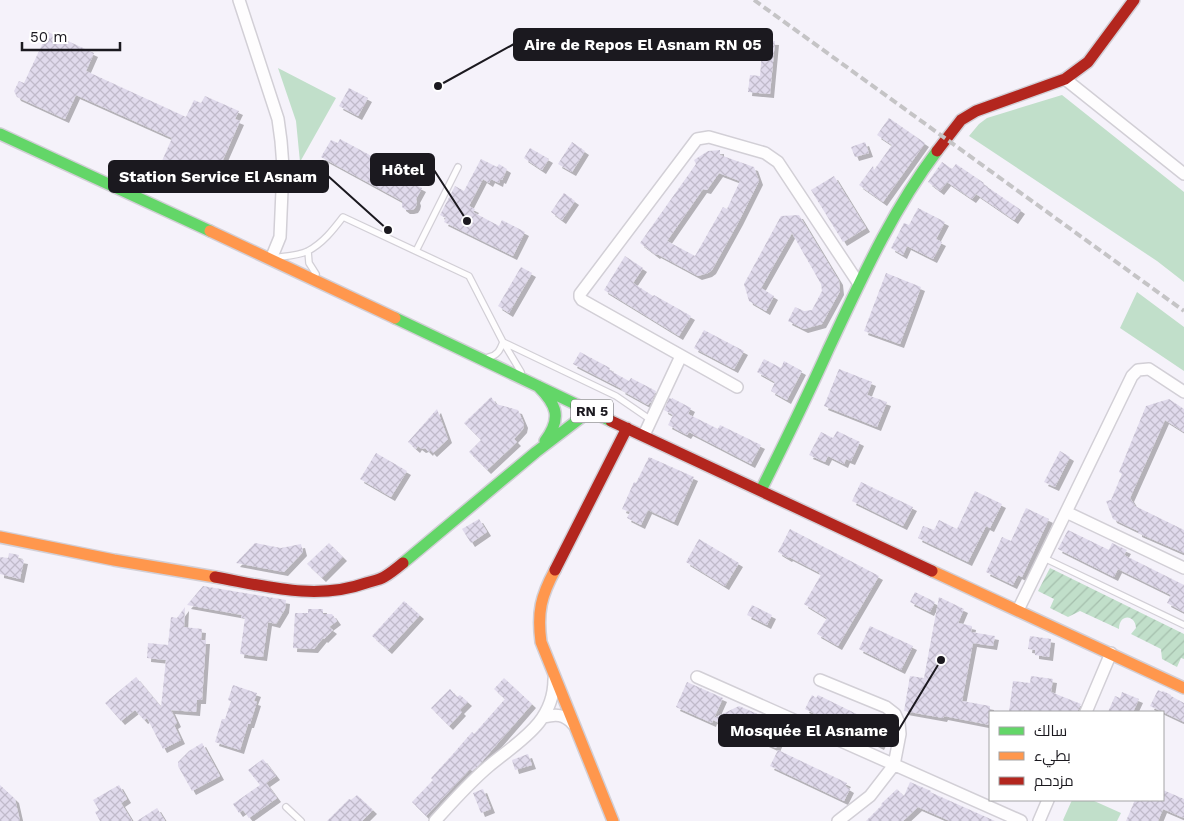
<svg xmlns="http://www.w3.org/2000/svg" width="1184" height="821" viewBox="0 0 1184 821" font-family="'Work Sans',Cairo,sans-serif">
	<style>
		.grass { fill: #c1dfca }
		.garden { fill: url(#garden-furrows) }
		.building { fill: url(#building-cross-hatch); fill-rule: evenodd; filter: url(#shadow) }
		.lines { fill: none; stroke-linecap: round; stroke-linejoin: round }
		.lane-casing { stroke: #d2cfd6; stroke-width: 8 }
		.street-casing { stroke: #d2cfd6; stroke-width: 14 }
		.fast-casing { stroke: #d2cfd6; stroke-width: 14 }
		.slow-casing { stroke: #d2cfd6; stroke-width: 14 }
		.jam-casing { stroke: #d2cfd6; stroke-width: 14 }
		.lane { stroke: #fefdfe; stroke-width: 5.5 }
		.street { stroke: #fefdfe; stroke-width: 11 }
		.fast { stroke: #63d668; stroke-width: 11 }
		.slow { stroke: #ff974d; stroke-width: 11 }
		.jam { stroke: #b3261e; stroke-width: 11 }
		.rail { stroke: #c5c4c6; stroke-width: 4; stroke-dasharray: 8 4; stroke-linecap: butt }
		.labels { text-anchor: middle; stroke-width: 4; stroke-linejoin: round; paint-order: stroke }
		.shield { fill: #fff; stroke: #5f5e62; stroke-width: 1 }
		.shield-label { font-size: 14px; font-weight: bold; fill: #1b191f }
		.leader { fill: none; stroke: #1b191f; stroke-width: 2 }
		.callout-dot { fill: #1b191f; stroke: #fff; stroke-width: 2 }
		.callout { fill: #1b191f; stroke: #1b191f; stroke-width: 2 }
		.callout-label { font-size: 16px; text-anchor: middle; font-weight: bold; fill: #fff }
	</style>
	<defs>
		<pattern id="garden-furrows" width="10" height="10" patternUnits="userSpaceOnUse" patternTransform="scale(1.25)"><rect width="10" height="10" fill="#c1dfca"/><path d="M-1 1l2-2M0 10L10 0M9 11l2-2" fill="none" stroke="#a5bfad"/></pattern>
		<pattern id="building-cross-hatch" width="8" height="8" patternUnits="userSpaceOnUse" patternTransform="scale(1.25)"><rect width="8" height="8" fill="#e0daec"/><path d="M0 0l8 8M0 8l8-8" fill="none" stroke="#c0baca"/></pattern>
		<filter id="shadow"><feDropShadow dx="4" dy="4" stdDeviation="0" flood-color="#0004"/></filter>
	</defs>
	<rect width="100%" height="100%" fill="#f5f2fa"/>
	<path class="grass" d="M278 68 336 98 300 162 296 121Z
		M1062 95 1184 192V282L1157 261 969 136 979 124 987 118Z
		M1137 292 1184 327V371L1120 328Z
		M1072 800H1092L1121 813 1117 821H1064L1063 820Z"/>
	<path class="garden" d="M1050 568 1184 634V659L1181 658 1177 667 1162 659 1161 649 1131 634 1136 628C1135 614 1119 614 1119 629L1080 611 1068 617 1050 608 1054 599 1038 591Z"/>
	<path class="building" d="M48 32 94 53 86 71 186 117 194 100 201 103 205 96 239 111 235 119 240 121 218 171 223 173 218 184 213 185 162 161 172 138 76 95 65 119 17 97 14 91 19 81 24 83Z
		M752 40 775 41 770 94 748 92 750 75 760 76 762 51 751 50Z
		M349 88 368 98 358 116 339 106Z
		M889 118 925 143 883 202 859 185 873 166 874 170 892 145 877 135Z
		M340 139 390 166 388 170 422 188 416 199 417 202 416 206 414 209 410 210H406L402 207V201L321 157 331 140 338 143Z
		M572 142 585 151 572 172 558 164Z
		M865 142 869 153 855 157 851 147Z
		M530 148 549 159 542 170 524 158Z
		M720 150V155L754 167 759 181 739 221 712 270 708 273 698 276 657 254 656 255 640 243 696 164 694 160 708 151ZM719 173 740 181 727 209 723 207 695 256 667 241 703 189 707 190Z
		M481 159 497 167 499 164 507 169 502 180 500 179 499 183 491 179 489 183 483 179 469 206 475 209 473 212 499 226 502 220 525 232 513 256 444 222 446 218 440 215 455 186 464 191Z
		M942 162 952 169 956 164 984 183 983 184 1021 210 1014 220 976 194 972 199 947 182 940 191 928 182Z
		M834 176 866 228 843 242 811 190Z
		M564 193 575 201 562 220 551 212Z
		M918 208 945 222 936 239 942 242 933 259 907 246 903 255 891 248 904 223 909 225Z
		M799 215 839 281 840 291 822 324 804 329 788 321 795 307 804 311 812 310 822 291 821 284 792 233 761 288 774 296 766 311 749 301 744 284 781 216Z
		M625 256 643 268 633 283 653 296 654 295 691 316 679 336 604 290Z
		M521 267 532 273 509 313 498 306Z
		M886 273 921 287 900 344 864 331Z
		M704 330 744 351 734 369 694 348Z
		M580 352 610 368 609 370 629 381 631 378 656 391 651 403 650 402 648 405 621 390 622 389 573 364Z
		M764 359 781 368 784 361 802 371 787 400 771 391 775 382 757 372Z
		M839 369 872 382 867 395 887 402 877 427 824 406Z
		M491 397 496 404 518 410 524 424 523 429 514 439 517 442 487 470 469 452 481 440 464 423Z
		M669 398 672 399V398L691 408 688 414 718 429 720 425 761 445 751 464 689 432 687 435 668 425 673 415 664 410Z
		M1169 399 1184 409V432L1165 420 1130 498 1135 506 1184 530V553L1138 533V531L1113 519 1106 501 1111 500 1122 474 1119 472 1146 406Z
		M437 409 448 439 433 453 430 450 429 452 425 448 422 449 418 446 416 449 408 442Z
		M837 431 860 442 851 461 846 459 844 464 828 456 825 462 809 455 821 432 833 438Z
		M1060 451 1070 457 1055 487 1044 482Z
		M376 453 407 471 391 497 360 479Z
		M649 457 694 477 674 522 648 510 641 525 627 518 630 512 622 509 634 482 636 483Z
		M861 482 913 507 903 526 852 501Z
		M975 491 1002 504 990 528 986 526 968 562 918 538 923 526 934 530 939 520 957 529Z
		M1026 508 1049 519 1022 577 1018 575 1013 585 986 572 1002 537 1011 541Z
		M479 519 487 532 471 543 462 529Z
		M790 529 879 576 838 646 817 634 827 618 804 604 821 575 819 574 820 573 789 557 788 558 778 552Z
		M1068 530 1109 550 1112 543 1127 550 1124 555 1184 585V612L1167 603 1171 595 1118 569 1114 577 1058 549Z
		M699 539 739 563 725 586 686 562Z
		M255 543 281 548 301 544 303 552 284 572 236 563Z
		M329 543 343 557 322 578 307 564Z
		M9 553 19 555 18 559 24 560 20 579 0 574V557L8 558Z
		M203 586 286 600 285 609 276 624 268 622 263 657 240 654 245 618H241L242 615 187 605Z
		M915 592 935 602 930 612 910 602Z
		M939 597 964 609 958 623 972 626 971 632 995 636 993 646 973 643 962 701 990 706V725L944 716 943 718 904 711 910 676 924 678Z
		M404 601 420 615 388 650 372 636Z
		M752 605 772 615 767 625 747 615Z
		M185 607 184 627 202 629 201 640H206L202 700H197L196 712 171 710 177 723 174 725 181 740 163 749 147 718 144 720 135 710 121 721 105 703 136 677 161 707 166 660 147 658 148 643 168 645 171 617 177 618Z
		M308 609H323V614H332L337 621 329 627 333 630 324 639 323 638 314 649 293 648 295 613H308Z
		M870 626 913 646 901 670 859 649Z
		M1030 636 1051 639 1049 657 1035 655V650L1028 649Z
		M1031 676 1053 679 1051 692 1081 704 1077 712H1042L1024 710V712H1009L1013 681 1030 683Z
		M504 678 532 704 478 766 472 771 470 769 426 816 412 802 433 780 431 778 453 754 472 732 474 734 505 699 494 689Z
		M687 682 723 698 714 718 739 706 776 722 774 726 784 730 776 748 713 720 712 723 676 707Z
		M233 685 257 693 254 701 257 702 250 724H248L240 750 215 742 222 719H225L231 701 228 700Z
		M450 689 457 697 460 695 468 702 460 710 462 712 449 726 431 708Z
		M1158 690 1162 692 1163 691 1171 695V696L1184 703V722L1150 706Z
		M1122 692 1139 699 1133 712H1108L1115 696 1120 698Z
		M812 695 816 698 818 695 883 727 882 730 887 732 880 746 805 709Z
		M202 743 220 776 192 791 178 766V762L189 751Z
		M778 750 847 783 845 786 850 789 844 801 770 766Z
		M528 754 532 765 515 770 512 760Z
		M263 759 276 776 266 783 277 798 249 818 243 810 239 813 233 804 260 785 248 770Z
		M910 782 931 791 930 792 995 821H950L918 807 903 821H866L882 805 881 804 897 789 904 796Z
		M0 785 15 799 20 821H0Z
		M119 785 127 799 121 803 132 821H100L95 812 99 810 93 800Z
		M483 789 491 809 481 813 473 793Z
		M1163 790 1184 799V818L1163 809 1158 821H1126L1135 800H1163Z
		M357 795 373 810 362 821H327L349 799 351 800Z
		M157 808 165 821H137Z"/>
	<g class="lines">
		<g class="lane-casing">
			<path id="lane" d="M308 251 309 263 316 274
				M416 251 458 167
				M280 257C289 256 300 255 308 251 323 243 333 230 343 217L469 276 503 342 521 372
				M489 357C498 355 500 350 503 342L616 396 651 420
				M1044 558 1184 625
				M286 807 301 821"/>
		</g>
		<g class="street-casing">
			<path id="street" d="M239 0 278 119 281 141 283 167 280 237 271 259
				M1065 79 1184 174
				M737 387 582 300 580 297V294L697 139 709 137 765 153 778 162 859 284
				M644 435 681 356
				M1066 512 1184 568
				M1018 610 1066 512 1132 376 1138 370 1149 369 1184 392
				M697 677 1021 821
				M820 680 886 707 895 714 899 723 900 734 894 765 870 796 838 821
				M1086 712 1111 653
				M544 717C556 714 564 714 573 724
				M435 821C452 802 470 782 489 766 519 741 554 723 554 679
				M1039 821 1048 800"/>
		</g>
		<g class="fast-casing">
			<path id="fast" d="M0 134 210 231
				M395 318 611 421
				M538 386C557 405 562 418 545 441
				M761 490C784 444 807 397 828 350 860 282 891 212 937 151
				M403 563 536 452 591 410"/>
		</g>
		<g class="slow-casing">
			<path id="slow" d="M210 231 395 318
				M0 537 114 560 215 577
				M555 570C541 596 537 612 541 642L613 821
				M932 571 1184 688"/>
		</g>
		<g class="jam-casing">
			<path id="jam" d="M937 151 961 120 976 111 1065 79 1088 62 1134 0
				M611 421 932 571
				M555 570 627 428
				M215 577C265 586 316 601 366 583 372 581 379 580 384 577 391 573 397 568 403 563"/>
		</g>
		<use href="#lane" class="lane"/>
		<use href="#street" class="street"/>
		<use href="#fast" class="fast"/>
		<use href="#slow" class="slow"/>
		<use href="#jam" class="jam"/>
		<path class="rail" d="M754 0 1184 311"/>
	</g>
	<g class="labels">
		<rect class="shield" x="571" y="399.5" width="42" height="23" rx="4"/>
		<g class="shield-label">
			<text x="592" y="416">RN 5</text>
		</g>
	</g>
	<path class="leader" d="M438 86L514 44M467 221L434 170M388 230L328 176M941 660L898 731"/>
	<g class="callout-dot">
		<circle cx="438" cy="86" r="5"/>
		<circle cx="467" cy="221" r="5"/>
		<circle cx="388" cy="230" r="5"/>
		<circle cx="941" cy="660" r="5"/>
	</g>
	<g class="callout">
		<rect x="514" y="29" width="258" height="31" rx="5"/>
		<rect x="371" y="154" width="63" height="31" rx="5"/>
		<rect x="109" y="161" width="219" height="31" rx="5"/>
		<rect x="719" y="715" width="179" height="31" rx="5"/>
	</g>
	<g class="callout-label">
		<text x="643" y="50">Aire de Repos El Asnam RN 05</text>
		<text x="403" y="175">Hôtel</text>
		<text x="218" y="182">Station Service El Asnam</text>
		<text x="809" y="736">Mosquée El Asname</text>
	</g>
	<rect x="989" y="711" width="175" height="90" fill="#ffffff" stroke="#a4a3a5"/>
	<rect x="999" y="727" width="25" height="8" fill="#63d668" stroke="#a4a3a5"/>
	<text x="1034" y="736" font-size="15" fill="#1b191f">سالك</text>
	<rect x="999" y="752" width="25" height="8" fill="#ff974d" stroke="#a4a3a5"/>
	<text x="1034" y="761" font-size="15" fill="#1b191f">بطيء</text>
	<rect x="999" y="777" width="25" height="8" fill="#b3261e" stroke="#a4a3a5"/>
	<text x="1034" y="786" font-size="15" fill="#1b191f">مزدحم</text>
	<path d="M22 42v8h98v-8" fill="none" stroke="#1b191f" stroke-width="2.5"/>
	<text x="30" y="42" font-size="15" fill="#1b191f" stroke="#ffffff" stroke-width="4" paint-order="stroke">50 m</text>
</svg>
